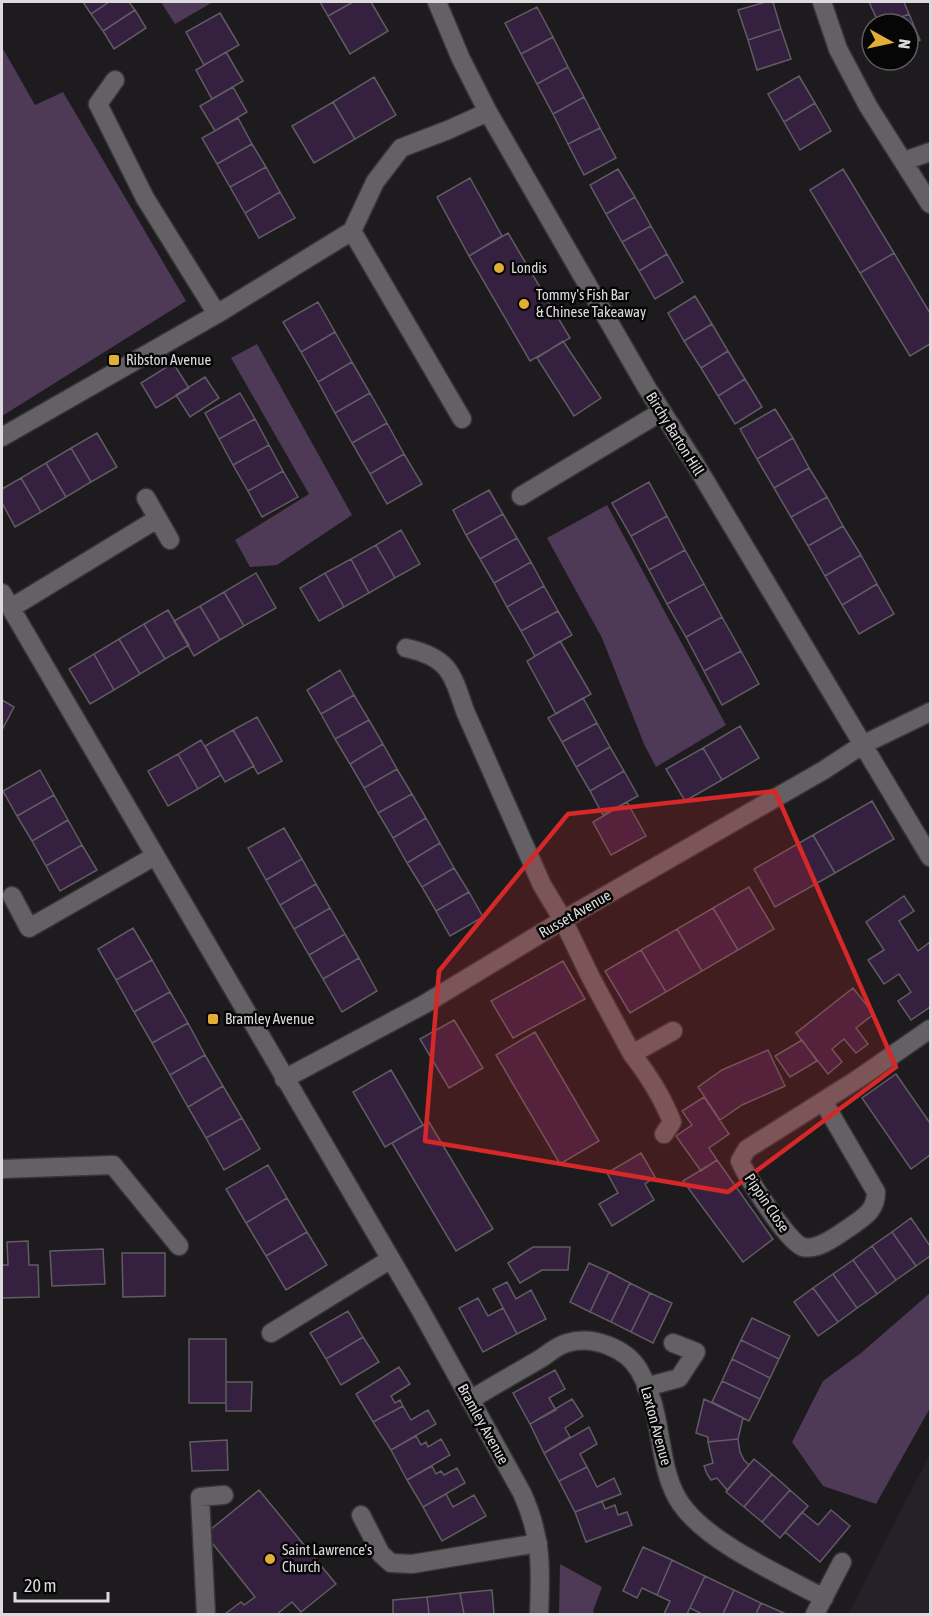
<svg xmlns="http://www.w3.org/2000/svg" width="932" height="1616" viewBox="0 0 932 1616" font-family="'Asap Condensed',sans-serif">
	<style>
		.built { fill: #262028 }
		.green { fill: #4e3a57 }
		.building { fill: #362040; stroke: #605d62; stroke-width: 1.5 }
		.lines { fill: none; stroke-linecap: round; stroke-linejoin: round }
		.minor-casing { stroke: #373537; stroke-width: 21 }
		.minor { stroke: #646165; stroke-width: 18 }
		.marked { fill: #d62828; fill-opacity: 0.2; stroke: #d62828; stroke-width: 4.5; stroke-linejoin: round }
		.poi-dot { fill: #e3ae35; stroke: #070607; stroke-width: 2 }
		.labels { text-anchor: middle; stroke-width: 5; stroke-linejoin: round; paint-order: stroke }
		.poi-label { font-size: 15px; fill: #dcdadd; stroke: #070607; text-anchor: start }
		.street-label { font-size: 15px; fill: #dcdadd; stroke: #070607 }
	</style>
	<rect width="100%" height="100%" fill="#1d1b1e"/>
	<path class="built" d="M930 1454V1614H848Z"/>
	<path class="green" d="M161 2H213L175 24Z
		M2 47 35 105 63 92 186 301 2 416Z
		M257 344 352 515 277 565 250 567 235 540 309 494 231 358Z
		M607 505 726 725 656 767 644 744 602 638 547 538Z
		M930 1293V1408L876 1504 823 1486 792 1442 823 1381 861 1353Z
		M560 1564 602 1587 593 1611 594 1614H559Z"/>
	<path class="building" d="M83 2H109L91 14Z
		M109 2H129L135 10 103 31 91 14Z
		M320 2H353L328 16Z
		M353 2H371L388 31 350 54 328 16Z
		M766 2H773L781 29 748 40 738 10Z
		M869 2H904L909 14 884 24H879Z
		M537 7 553 37 521 54 505 23Z
		M135 10 146 28 114 49 103 31Z
		M220 13 239 45 204 65 186 32Z
		M909 14 920 40 908 45V24H884Z
		M781 29 791 59 757 70 748 40Z
		M553 37 568 67 537 84 521 54Z
		M226 52 243 81 212 99 196 70Z
		M568 67 584 97 553 114 537 84Z
		M799 76 815 103 784 122 768 94Z
		M374 77 396 115 355 139 333 102Z
		M233 87 247 112 215 131 200 106Z
		M584 97 600 128 568 144 553 114Z
		M333 102 355 139 314 163 292 126Z
		M815 103 831 131 800 150 784 122Z
		M238 118 252 144 217 164 202 138Z
		M600 128 616 158 584 175 568 144Z
		M252 144 266 167 230 187 217 164Z
		M266 167 280 192 245 213 230 187Z
		M618 169 635 197 606 214 590 185Z
		M843 169 894 253 860 273 810 190Z
		M470 178 502 236 469 256 437 197Z
		M280 192 295 218 259 238 245 213Z
		M635 197 651 226 622 242 606 214Z
		M651 226 667 254 639 271 622 242Z
		M508 233 570 338 530 361 469 256Z
		M894 253 930 313V344L910 356 860 273Z
		M667 254 683 282 655 299 639 271Z
		M695 296 712 324 684 341 668 313Z
		M318 302 335 332 301 352 283 322Z
		M712 324 728 351 701 368 684 341Z
		M335 332 352 362 318 382 301 352Z
		M563 341 601 398 574 416 537 358Z
		M728 351 745 379 718 396 701 368Z
		M352 362 370 393 335 413 318 382Z
		M173 363 189 388 156 408 141 383Z
		M205 377 219 398 190 417 176 395Z
		M745 379 762 407 735 424 718 396Z
		M240 393 255 419 219 439 205 413Z
		M370 393 387 423 352 443 335 413Z
		M775 409 793 438 757 459 740 429Z
		M255 419 269 445 233 465 219 439Z
		M387 423 404 454 370 474 352 443Z
		M97 433 117 467 91 482 71 448Z
		M793 438 809 468 774 488 757 459Z
		M269 445 283 471 248 491 233 465Z
		M71 448 91 482 66 497 46 463Z
		M404 454 422 484 387 504 370 474Z
		M46 463 66 497 41 512 21 478Z
		M809 468 827 497 791 517 774 488Z
		M283 471 298 497 262 517 248 491Z
		M21 478 41 512 15 527 2 503V489Z
		M649 482 667 516 631 536 612 503Z
		M489 490 503 514 466 535 453 510Z
		M827 497 843 526 808 546 791 517Z
		M503 514 517 538 480 559 466 535Z
		M667 516 685 550 649 570 631 536Z
		M843 526 861 555 825 576 808 546Z
		M401 530 420 564 395 578 376 545Z
		M517 538 531 562 494 583 480 559Z
		M376 545 395 578 369 593 351 559Z
		M685 550 704 584 667 604 649 570Z
		M861 555 877 584 842 605 825 576Z
		M351 559 369 593 344 607 325 573Z
		M531 562 544 586 507 607 494 583Z
		M256 573 276 608 244 626 224 592Z
		M325 573 344 607 319 621 300 588Z
		M704 584 722 617 686 637 667 604Z
		M877 584 894 614 859 634 842 605Z
		M544 586 558 611 521 631 507 607Z
		M224 592 244 626 220 640 200 606Z
		M200 606 220 640 194 656 174 621Z
		M168 610 189 645 165 659 144 624Z
		M558 611 572 635 535 656 521 631Z
		M722 617 741 651 704 671 686 637Z
		M144 624 165 659 140 674 119 639Z
		M119 639 140 674 114 690 94 654Z
		M560 641 591 694 556 714 527 661Z
		M741 651 759 684 722 705 704 671Z
		M94 654 114 690 90 704 69 669Z
		M340 670 354 695 321 714 307 690Z
		M354 695 369 720 335 739 321 714Z
		M583 698 597 723 562 742 548 718Z
		M2 700 14 707 2 730Z
		M257 717 282 761 258 774 233 730Z
		M369 720 383 744 350 764 335 739Z
		M597 723 610 747 576 767 562 742Z
		M740 726 759 758 722 780 703 748Z
		M233 730 254 766 225 782 205 746Z
		M201 740 221 775 198 789 178 754Z
		M383 744 397 769 364 788 350 764Z
		M610 747 624 771 590 791 576 767Z
		M703 748 722 780 685 801 666 769Z
		M178 754 198 789 168 806 148 771Z
		M397 769 412 794 378 813 364 788Z
		M40 770 54 795 17 816 3 791Z
		M624 771 638 796 603 815 590 791Z
		M412 794 426 818 393 838 378 813Z
		M54 795 68 820 32 841 17 816Z
		M872 801 894 839 835 873 813 835Z
		M627 802 646 836 611 855 593 822Z
		M426 818 440 843 407 863 393 838Z
		M68 820 82 845 46 866 32 841Z
		M284 828 302 859 266 880 248 848Z
		M813 835 835 873 775 907 754 869Z
		M440 843 454 868 422 887 407 863Z
		M82 845 97 870 60 891 46 866Z
		M302 859 316 884 280 905 266 880Z
		M454 868 469 892 436 911 422 887Z
		M316 884 330 908 294 929 280 905Z
		M749 887 774 929 738 950 713 908Z
		M469 892 483 917 450 936 436 911Z
		M904 896 914 911 899 921 918 951 930 942V1007L911 1020 898 1001 911 992 899 974 884 984 868 960 884 950 866 922Z
		M330 908 345 934 309 955 294 929Z
		M713 908 738 950 702 971 677 929Z
		M133 928 152 960 116 980 98 949Z
		M677 929 702 971 666 992 641 950Z
		M345 934 359 958 323 979 309 955Z
		M641 950 666 992 630 1013 605 971Z
		M359 958 377 991 342 1012 323 979Z
		M152 960 170 992 134 1012 116 980Z
		M563 961 585 999 513 1038 491 1001Z
		M853 988 874 1014 856 1028 868 1044 856 1053 844 1039 832 1049 842 1062 828 1074 796 1033Z
		M170 992 188 1023 152 1043 134 1012Z
		M454 1020 483 1068 449 1088 420 1039Z
		M188 1023 205 1055 170 1075 152 1043Z
		M535 1032 599 1141 560 1164 496 1055Z
		M802 1040 817 1061 790 1077 775 1056Z
		M768 1050 785 1086 742 1105 720 1120 698 1087 722 1070Z
		M205 1055 223 1086 188 1107 170 1075Z
		M391 1070 423 1125 385 1147 353 1092Z
		M896 1074 930 1123V1155L911 1169 862 1098Z
		M223 1086 242 1118 206 1138 188 1107Z
		M704 1097 729 1134 709 1148 717 1160 701 1171 676 1136 692 1125 682 1111Z
		M242 1118 260 1149 224 1170 206 1138Z
		M429 1122 493 1229 456 1251 392 1143Z
		M641 1153 655 1177 645 1184 654 1200 612 1226 599 1204 618 1193 607 1173Z
		M717 1160 773 1239 743 1262 683 1181Z
		M268 1165 287 1198 246 1223 226 1189Z
		M287 1198 307 1232 266 1256 246 1223Z
		M911 1218 930 1246V1256L916 1266 892 1232Z
		M307 1232 327 1265 286 1290 266 1256Z
		M892 1232 916 1266 896 1280 872 1246Z
		M28 1241 29 1265H38L39 1297 2 1298V1265H8L7 1242Z
		M872 1246 896 1280 877 1294 853 1260Z
		M533 1247H570L568 1270H542L520 1283 508 1263Z
		M103 1249 105 1284 52 1286 50 1251Z
		M122 1253H165V1296L123 1297Z
		M853 1260 877 1294 857 1308 833 1274Z
		M589 1263 609 1272 590 1312 570 1302Z
		M609 1272 630 1283 611 1322 590 1312Z
		M833 1274 857 1308 838 1322 813 1288Z
		M507 1282 516 1299 531 1290 546 1319 517 1334 493 1289Z
		M630 1283 650 1293 631 1332 611 1322Z
		M813 1288 838 1322 818 1336 794 1302Z
		M650 1293 672 1303 653 1343 631 1332Z
		M478 1298 488 1316 503 1308 517 1334 483 1352 459 1308Z
		M348 1311 363 1337 326 1359 310 1333Z
		M752 1318 790 1336 779 1359 741 1340Z
		M363 1337 379 1362 341 1385 326 1359Z
		M189 1339H226V1403H189Z
		M741 1340 779 1359 770 1378 732 1359Z
		M732 1359 770 1378 760 1399 722 1381Z
		M399 1367 410 1384 391 1396 395 1403 400 1400 403 1406 373 1422 356 1394Z
		M555 1370 565 1389 549 1398 556 1410 530 1424 513 1393Z
		M722 1381 760 1399 749 1421 712 1402Z
		M226 1382H252L251 1411H226Z
		M572 1399 583 1416 565 1428 570 1437 544 1453 530 1424Z
		M704 1399 743 1418 738 1439 708 1442V1437L696 1433Z
		M403 1406 411 1420 428 1410 436 1424 391 1450 373 1422Z
		M589 1427 597 1444 580 1454 587 1467 559 1481 544 1453Z
		M416 1436 421 1445 426 1442 428 1447 441 1439 450 1455 407 1480 391 1450Z
		M738 1439 740 1452 744 1460 749 1465 727 1490 717 1478 711 1480 707 1474 704 1466 713 1463 708 1442Z
		M227 1440 228 1470 192 1471 190 1442Z
		M754 1459 772 1474 744 1507 726 1492Z
		M432 1466 436 1474 441 1471 444 1475 457 1468 465 1483 423 1507 407 1480Z
		M587 1467 597 1487 614 1478 621 1494 575 1512 559 1481Z
		M772 1474 790 1490 762 1522 744 1507Z
		M259 1490 336 1584 301 1612 292 1602 277 1614H225L241 1602 244 1605 255 1597 205 1534Z
		M790 1490 808 1506 780 1538 762 1522Z
		M446 1494 453 1507 474 1495 486 1516 442 1541 423 1507Z
		M602 1501 605 1509 615 1505 618 1515 627 1512 632 1525 586 1542 575 1512Z
		M831 1510 850 1526 820 1562 785 1532 802 1512 818 1525Z
		M643 1547 672 1560 657 1595 642 1588 637 1598 623 1591Z
		M672 1560 705 1576 687 1614H664L670 1601 657 1595Z
		M705 1576 734 1590 723 1614H699L700 1613 690 1608Z
		M492 1590 494 1614H464L460 1593Z
		M734 1590 761 1603 756 1614H723Z
		M460 1593 464 1614H429L427 1597Z
		M427 1597 429 1614H393V1600Z
		M761 1603 786 1614H756Z"/>
	<g class="lines">
		<g class="minor-casing">
			<path id="minor" d="M437 2 461 59 488 112 647 388 694 462 930 857
				M822 2 838 49 868 106 930 204
				M115 80 98 104 145 198 217 314
				M904 161 930 152
				M352 231 462 419
				M2 437 217 314 352 231 375 182 401 148 448 130 488 112
				M521 496 661 412
				M146 498 170 540
				M2 593 420 1309 522 1493C542 1537 541 1568 539 1614
				M11 608 157 519
				M406 648C448 657 452 672 465 711L542 885 563 920 591 978 632 1054 673 1031
				M12 896 29 928 155 856
				M632 1054C649 1076 662 1096 672 1122L664 1134
				M284 1079 423 1005 563 920 824 770 862 745 930 712
				M823 1101 876 1192C876 1211 864 1217 850 1227 838 1235 818 1251 803 1247 788 1243 747 1177 740 1161L747 1149 858 1079 930 1029
				M2 1169 113 1165 179 1246
				M271 1333 391 1259
				M646 1387 679 1378 696 1352 673 1343
				M470 1400C493 1386 516 1373 540 1359 548 1354 558 1345 567 1343 592 1335 626 1348 639 1370 647 1384 653 1401 656 1417 662 1444 664 1480 681 1504 708 1543 781 1575 824 1598
				M361 1515 381 1554 391 1563 412 1564 538 1543
				M206 1614 200 1497 224 1495
				M815 1614 842 1562"/>
		</g>
		<use href="#minor" class="minor"/>
	</g>
	<path class="marked" d="M775 791 896 1067 728 1192 425 1141 439 971 568 814Z"/>
	<g class="poi-dot">
		<circle cx="499" cy="268" r="6"/>
		<circle cx="524" cy="304" r="6"/>
		<rect x="108" y="354" width="12" height="12" rx="3"/>
		<rect x="207" y="1013" width="12" height="12" rx="3"/>
		<circle cx="270" cy="1559" r="6"/>
	</g>
	<g class="labels">
		<g class="poi-label">
			<text x="511" y="273">Londis</text>
			<text x="536" y="300">Tommy's Fish Bar<tspan x="536" dy="17">&amp; Chinese Takeaway</tspan></text>
			<text x="126" y="365">Ribston Avenue</text>
			<text x="225" y="1024">Bramley Avenue</text>
			<text x="282" y="1555">Saint Lawrence's<tspan x="282" dy="17">Church</tspan></text>
		</g>
		<g class="street-label">
			<text transform="translate(675 434) rotate(58)" y="5">Birchy Barton Hill</text>
			<text transform="translate(575 914) rotate(-30)" y="5">Russet Avenue</text>
			<text transform="translate(767 1203) rotate(56)" y="5">Pippin Close</text>
			<text transform="translate(483 1424) rotate(61)" y="5">Bramley Avenue</text>
			<text transform="translate(656 1426) rotate(75)" y="5">Laxton Avenue</text>
		</g>
	</g>
	<rect width="932" height="1616" fill="none" stroke="#dcdadd" stroke-width="6"/>
	<g transform="translate(890 42) rotate(98)"><circle r="28" fill="#070607" stroke="#5c5b5d" stroke-width="1.5"/>
	<path d="M0-4.5L10 22L0 15L-10 22Z" fill="#e3ae35"/>
	<text y="-9" font-size="16" font-weight="bold" text-anchor="middle" fill="#dcdadd">N</text>
	</g>
	<path d="M15 1592v9h93v-9" fill="none" stroke="#dcdadd" stroke-width="3"/>
	<text x="24" y="1592" font-size="18" fill="#dcdadd" stroke="#070607" stroke-width="4.5" paint-order="stroke">20 m</text>
</svg>
